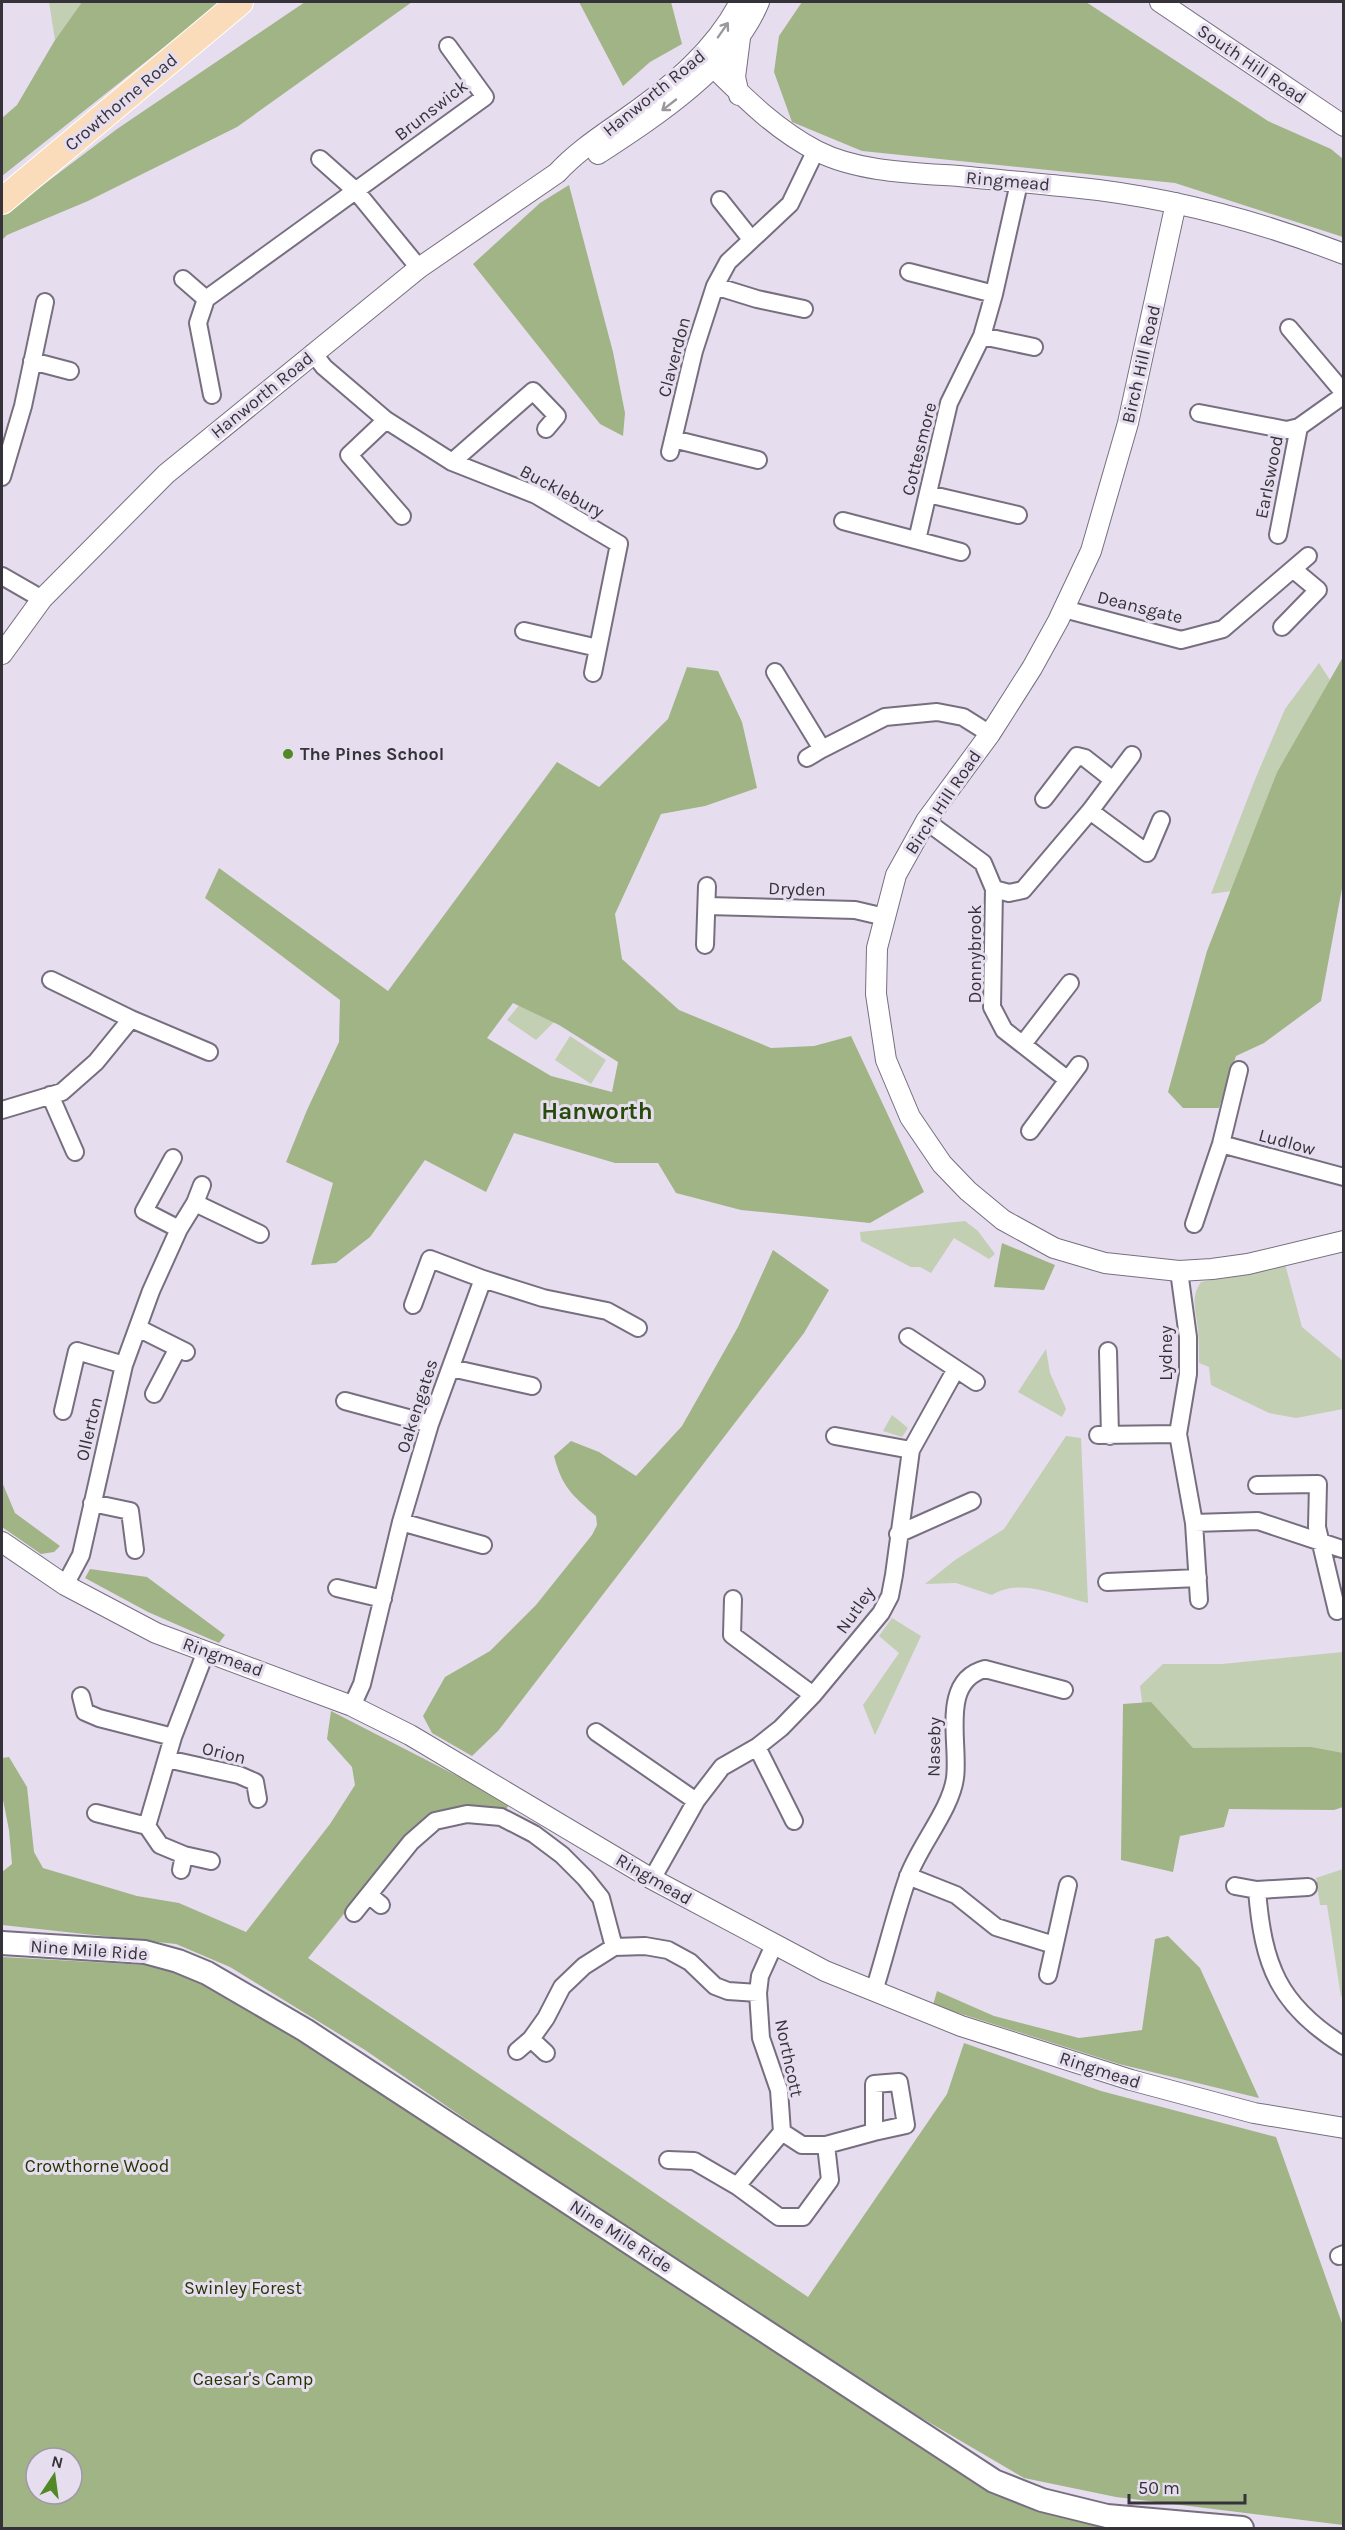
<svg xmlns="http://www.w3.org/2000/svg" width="1345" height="2530" viewBox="0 0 1345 2530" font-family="Karla,sans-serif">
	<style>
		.green { fill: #c3cfb2 }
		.forest { fill: #a1b486; fill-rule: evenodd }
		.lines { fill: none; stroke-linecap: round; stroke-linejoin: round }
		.minor-casing { stroke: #776f80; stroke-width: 20 }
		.tertiary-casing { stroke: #776f80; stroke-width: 22 }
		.secondary-casing { stroke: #776f80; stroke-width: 26 }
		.primary-casing { stroke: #fff; stroke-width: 28 }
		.minor { stroke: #fff; stroke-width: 16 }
		.tertiary { stroke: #fff; stroke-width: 20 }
		.secondary { stroke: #fff; stroke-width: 22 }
		.primary { stroke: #fbdcba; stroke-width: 26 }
		.oneway { stroke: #9a989c }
		.poi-dot { fill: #508926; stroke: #e6ddef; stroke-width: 2 }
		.labels { text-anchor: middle; stroke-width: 6; stroke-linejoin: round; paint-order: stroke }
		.street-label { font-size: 18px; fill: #353239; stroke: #e6ddef }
		.poi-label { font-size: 18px; font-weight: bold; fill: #353239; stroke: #e6ddef; text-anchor: start }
		.park-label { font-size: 18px; fill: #253601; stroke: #e6ddef }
		.district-label { font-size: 24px; font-weight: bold; fill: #274b0a; stroke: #e6ddef }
	</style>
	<rect width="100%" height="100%" fill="#e6ddef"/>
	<path class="green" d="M49 2H82L55 40Z
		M1319 663 1330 680 1277 772 1231 891 1211 894 1254 782 1285 709Z
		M525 998 561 1015 536 1040 507 1020Z
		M570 1036 606 1060 591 1084 555 1060Z
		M965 1221 978 1231 995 1254 989 1259 954 1238 931 1273 920 1267H911L861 1241 860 1232Z
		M1285 1264 1302 1327 1343 1361V1409L1296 1418 1269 1413 1211 1385 1209 1367 1199 1363C1199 1352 1199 1340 1198 1329 1196 1311 1190 1298 1201 1282Z
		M1046 1349 1050 1373 1066 1409 1062 1417 1018 1392Z
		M892 1415 908 1428 902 1437 883 1431Z
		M1066 1436 1081 1438 1088 1603C1058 1596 1020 1577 992 1595L956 1583 925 1584 955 1560 1004 1529Z
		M892 1618 921 1636 875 1735 863 1705 899 1653 879 1636Z
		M1343 1652V1782L1151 1773 1140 1686 1163 1664H1222Z
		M1343 1869 1344 1993 1341 1997 1327 1905H1320L1316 1878Z"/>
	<path class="forest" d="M82 2H221L2 176V118L17 105 55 40Z
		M305 2H412L237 127 88 201 7 235 2 240V216L117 129Z
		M579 2H671L682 44 650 62 623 86Z
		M802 2H1086L1268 121 1331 149 1343 159V237L1175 183 862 151 792 122 774 72 779 36Z
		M569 185 613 352 625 413 623 436 600 424 473 264 540 203Z
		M1343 657V883L1321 1001 1264 1043 1236 1056 1219 1108H1183L1168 1092 1207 951 1277 772Z
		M687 667 718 671 742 722 757 788 705 806 661 814 615 914 622 959 679 1010 771 1048 814 1046 851 1036 924 1192 870 1223 741 1210 676 1193 658 1163H615L514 1133 486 1192 425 1160 370 1237 336 1263 311 1265 333 1183 286 1162 307 1110 339 1042 340 1000 205 898 219 868 388 991 557 762 599 787 668 719ZM513 1003 559 1025 618 1062 612 1092 551 1076 487 1038Z
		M1002 1243 1055 1265 1044 1290 994 1287Z
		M773 1250 829 1290 804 1333 498 1731 472 1756 432 1733 423 1716 445 1677 490 1651 536 1605 592 1535 597 1525 596 1516C572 1495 562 1487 554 1456L571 1441 599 1452 636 1476 682 1426 738 1327Z
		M2 1482 15 1513 60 1546 54 1552 41 1554 2 1527Z
		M90 1569 147 1577 225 1635 219 1643 148 1612 85 1578Z
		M1151 1702 1193 1748 1311 1747 1343 1753V1807L1334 1810 1229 1809 1224 1827 1180 1836 1173 1872 1121 1860 1123 1704Z
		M331 1711 510 1803 505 1811 480 1807 448 1810 412 1830 308 1958 808 2297 947 2094 964 2043 1101 2091 1276 2137 1343 2326V2525L1116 2497 1024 2478 775 2332 365 2050 230 1967 176 1944 2 1925V1872L12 1864 9 1830 2 1795V1758L9 1757 27 1787 34 1852 43 1868 137 1896 179 1903 246 1932 330 1824 355 1785 352 1767 327 1739Z
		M1168 1936 1200 1968 1259 2098 1119 2064 933 2005 937 1991 994 2016 1079 2038 1142 2030 1155 1939Z
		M2 1957 164 1966 222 1988 1013 2500 1182 2528H2ZM36 2458H72V2494H36Z"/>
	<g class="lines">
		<g class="minor-casing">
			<path id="minor" d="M320 159 356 191 419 268
				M720 200 751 239
				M909 272 994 294
				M183 279 206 299
				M715 286 757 299 804 309
				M1289 328 1344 393
				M982 336 1034 347
				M313 353 324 367 386 420 452 462 536 495 619 544 593 673
				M32 361 70 371
				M212 395 198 323 206 299 485 97 448 46
				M1199 413 1287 430 1299 427 1344 395
				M386 420 349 455 402 516
				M673 439 758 460
				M670 452 694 351 715 286 728 262 790 204 816 150
				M452 462 533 391 557 416 546 429
				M2 477 23 406 45 302
				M928 494 1018 515
				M843 521 961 552
				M1278 535 1299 427
				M917 540 949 403 982 336 994 294 1019 183
				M2 576 42 599
				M1064 609 1181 640 1223 629 1308 556
				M1282 627 1318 590 1294 570
				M524 631 598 648
				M775 672 822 749 885 717 937 712 963 717 990 734
				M807 758 822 749
				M1044 799 1077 756 1085 758 1113 780
				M1090 811 1147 853 1161 820
				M926 821 983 863 994 889 1009 893 1023 890 1090 811 1132 755
				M994 889 992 1007 1004 1030 1068 1080
				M707 906 855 910 885 917
				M705 945 707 886
				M51 980 131 1019 209 1052
				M1023 1044 1070 983
				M50 1095 75 1152
				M2 1110 62 1092 96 1062 131 1019
				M1030 1131 1079 1065
				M1221 1144 1344 1177
				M173 1158 144 1211 179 1229
				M195 1203 260 1234
				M1194 1224 1221 1144 1239 1070
				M1179 1271 1188 1337V1374L1178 1434 1194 1523 1199 1600
				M413 1305 430 1259 483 1279
				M138 1328 186 1352
				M908 1337 976 1382
				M1108 1351 1110 1436
				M451 1368 532 1386
				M154 1394 178 1348
				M345 1401 430 1424
				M63 1411 77 1351 124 1365
				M1098 1435 1178 1434
				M835 1436 911 1450
				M1257 1485 1318 1484 1317 1527 1337 1611
				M92 1503 130 1511 135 1550
				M401 1522 483 1545
				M1194 1523 1258 1521 1342 1549
				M898 1534 972 1501
				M1107 1582 1198 1578
				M65 1585 81 1555 124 1365 151 1291 179 1229 195 1203 202 1185
				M337 1588 383 1599
				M733 1599 732 1635 813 1695
				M206 1651 173 1737 147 1826 160 1845 184 1855 211 1861
				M81 1696 85 1712 99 1718 173 1737
				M352 1706 362 1684 401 1522 430 1424 483 1279 543 1298 607 1311 638 1328
				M596 1732 696 1801
				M757 1747 794 1821
				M167 1759 239 1775 255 1782 258 1799
				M96 1813 147 1826
				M181 1870 184 1855
				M908 1876 956 1895 996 1927 1054 1945
				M652 1879 696 1801 722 1767 757 1747 781 1728 813 1695 881 1613 890 1596 894 1575 911 1450 956 1369
				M1235 1886 1257 1890
				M1308 1887 1257 1890C1263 1965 1278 2005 1344 2046
				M369 1895 381 1905
				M354 1913 411 1842 435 1821 467 1814 501 1817 534 1834 562 1855 585 1878 601 1898 614 1947
				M774 1945 760 1976 758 1993 761 2038 779 2090 782 2132 802 2145H826L874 2132V2084L899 2082 906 2125 874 2132
				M1048 1975 1068 1885
				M874 1991C886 1953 895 1914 908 1877 919 1846 951 1809 955 1778 960 1744 939 1681 985 1669L1064 1690
				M531 2039 546 2053
				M517 2051 531 2039 546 2018 562 1987 584 1966 614 1947 645 1946 668 1950 690 1962 715 1986 728 1991 758 1993
				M668 2160 694 2161 737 2186 779 2217H803L830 2180 826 2145
				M737 2186 782 2132
				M1339 2256 1344 2254"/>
		</g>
		<g class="tertiary-casing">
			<path id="tertiary" d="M1160 2 1344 126
				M702 56C738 91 771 127 817 151 858 172 913 173 959 176 996 180 1034 183 1071 187 1165 196 1256 220 1344 254
				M739 95 735 77 740 38
				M598 154C656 116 732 67 759 2
				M1176 203 1128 423 1091 551 1058 621 1032 668 990 734 926 821 896 875 877 948 876 994 886 1060 910 1117 942 1164 968 1191 1003 1220 1054 1248 1105 1263 1179 1271 1212 1269 1248 1264 1344 1241
				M2 654 42 599 166 474 419 268 557 173C578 150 604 134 629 116 673 85 715 50 740 2
				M2 1542 65 1585 156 1633 352 1706 410 1735 652 1879 825 1971 961 2026 1131 2080 1254 2113 1344 2128"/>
		</g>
		<g class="secondary-casing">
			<path id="secondary" d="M2 1943 145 1952 178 1961 207 1973 305 2030 994 2481 1042 2500 1107 2516 1242 2528"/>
		</g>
		<g class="primary-casing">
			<path id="primary" d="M2 201 240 2"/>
		</g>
		<use href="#minor" class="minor"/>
		<use href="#tertiary" class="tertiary"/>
		<use href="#secondary" class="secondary"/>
		<use href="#primary" class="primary"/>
	</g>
	<defs><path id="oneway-shaft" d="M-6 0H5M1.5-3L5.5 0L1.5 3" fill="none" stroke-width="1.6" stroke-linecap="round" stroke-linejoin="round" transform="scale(1.5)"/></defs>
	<g class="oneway">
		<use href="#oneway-shaft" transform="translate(723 30) rotate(-55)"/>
		<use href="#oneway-shaft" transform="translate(669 105) rotate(142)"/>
	</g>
	<circle class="poi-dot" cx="288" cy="754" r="6"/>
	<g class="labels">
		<g class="street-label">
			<text transform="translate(1252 64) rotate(34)" y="6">South Hill Road</text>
			<text transform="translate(654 93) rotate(-39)" y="6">Hanworth Road</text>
			<text transform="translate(121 102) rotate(-40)" y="6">Crowthorne Road</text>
			<text transform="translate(431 110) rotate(-38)" y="6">Brunswick</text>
			<text transform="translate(1008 181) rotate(5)" y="6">Ringmead</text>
			<text transform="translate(674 357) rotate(-75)" y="6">Claverdon</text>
			<text transform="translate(1141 364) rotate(-77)" y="6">Birch Hill Road</text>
			<text transform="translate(262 395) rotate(-39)" y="6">Hanworth Road</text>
			<text transform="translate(919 449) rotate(-76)" y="6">Cottesmore</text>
			<text transform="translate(1269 477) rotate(-79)" y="6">Earlswood</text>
			<text transform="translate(562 491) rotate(28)" y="6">Bucklebury</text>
			<text transform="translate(1140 607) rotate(14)" y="6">Deansgate</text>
			<text transform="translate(943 802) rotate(-56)" y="6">Birch Hill Road</text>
			<text transform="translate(797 889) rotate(2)" y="6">Dryden</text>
			<text transform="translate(975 954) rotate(-90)" y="6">Donnybrook</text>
			<text transform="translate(1287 1142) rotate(15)" y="6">Ludlow</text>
			<text transform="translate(1166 1353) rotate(-90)" y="6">Lydney</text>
			<text transform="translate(417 1406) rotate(-72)" y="6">Oakengates</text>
			<text transform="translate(89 1429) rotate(-77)" y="6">Ollerton</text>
			<text transform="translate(855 1610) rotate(-55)" y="6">Nutley</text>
			<text transform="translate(223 1657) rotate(20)" y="6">Ringmead</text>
			<text transform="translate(934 1747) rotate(-89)" y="6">Naseby</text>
			<text transform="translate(224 1753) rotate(14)" y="6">Orion</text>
			<text transform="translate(654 1879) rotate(30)" y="6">Ringmead</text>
			<text transform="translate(89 1950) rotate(4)" y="6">Nine Mile Ride</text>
			<text transform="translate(789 2058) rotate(78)" y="6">Northcott</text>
			<text transform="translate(1100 2070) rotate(18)" y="6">Ringmead</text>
			<text transform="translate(621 2236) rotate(33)" y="6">Nine Mile Ride</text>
		</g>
		<g class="poi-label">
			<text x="300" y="760">The Pines School</text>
		</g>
		<g class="park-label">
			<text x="97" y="2172">Crowthorne Wood</text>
			<text x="243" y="2294">Swinley Forest</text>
			<text x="253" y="2385">Caesar's Camp</text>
		</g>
		<g class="district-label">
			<text x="597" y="1119">Hanworth</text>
		</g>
	</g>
	<rect width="1345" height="2530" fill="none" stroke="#353239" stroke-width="6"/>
	<g transform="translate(54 2476) rotate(13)"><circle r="28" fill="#e6ddef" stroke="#9f99a6" stroke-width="1.5"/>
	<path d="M0-4.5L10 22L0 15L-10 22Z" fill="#508926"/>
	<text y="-9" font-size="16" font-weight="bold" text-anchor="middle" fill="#353239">N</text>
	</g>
	<path d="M1129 2494v9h116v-9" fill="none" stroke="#353239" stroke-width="3"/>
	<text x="1138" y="2494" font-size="18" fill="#353239" stroke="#e6ddef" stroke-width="4.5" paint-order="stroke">50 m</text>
</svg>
